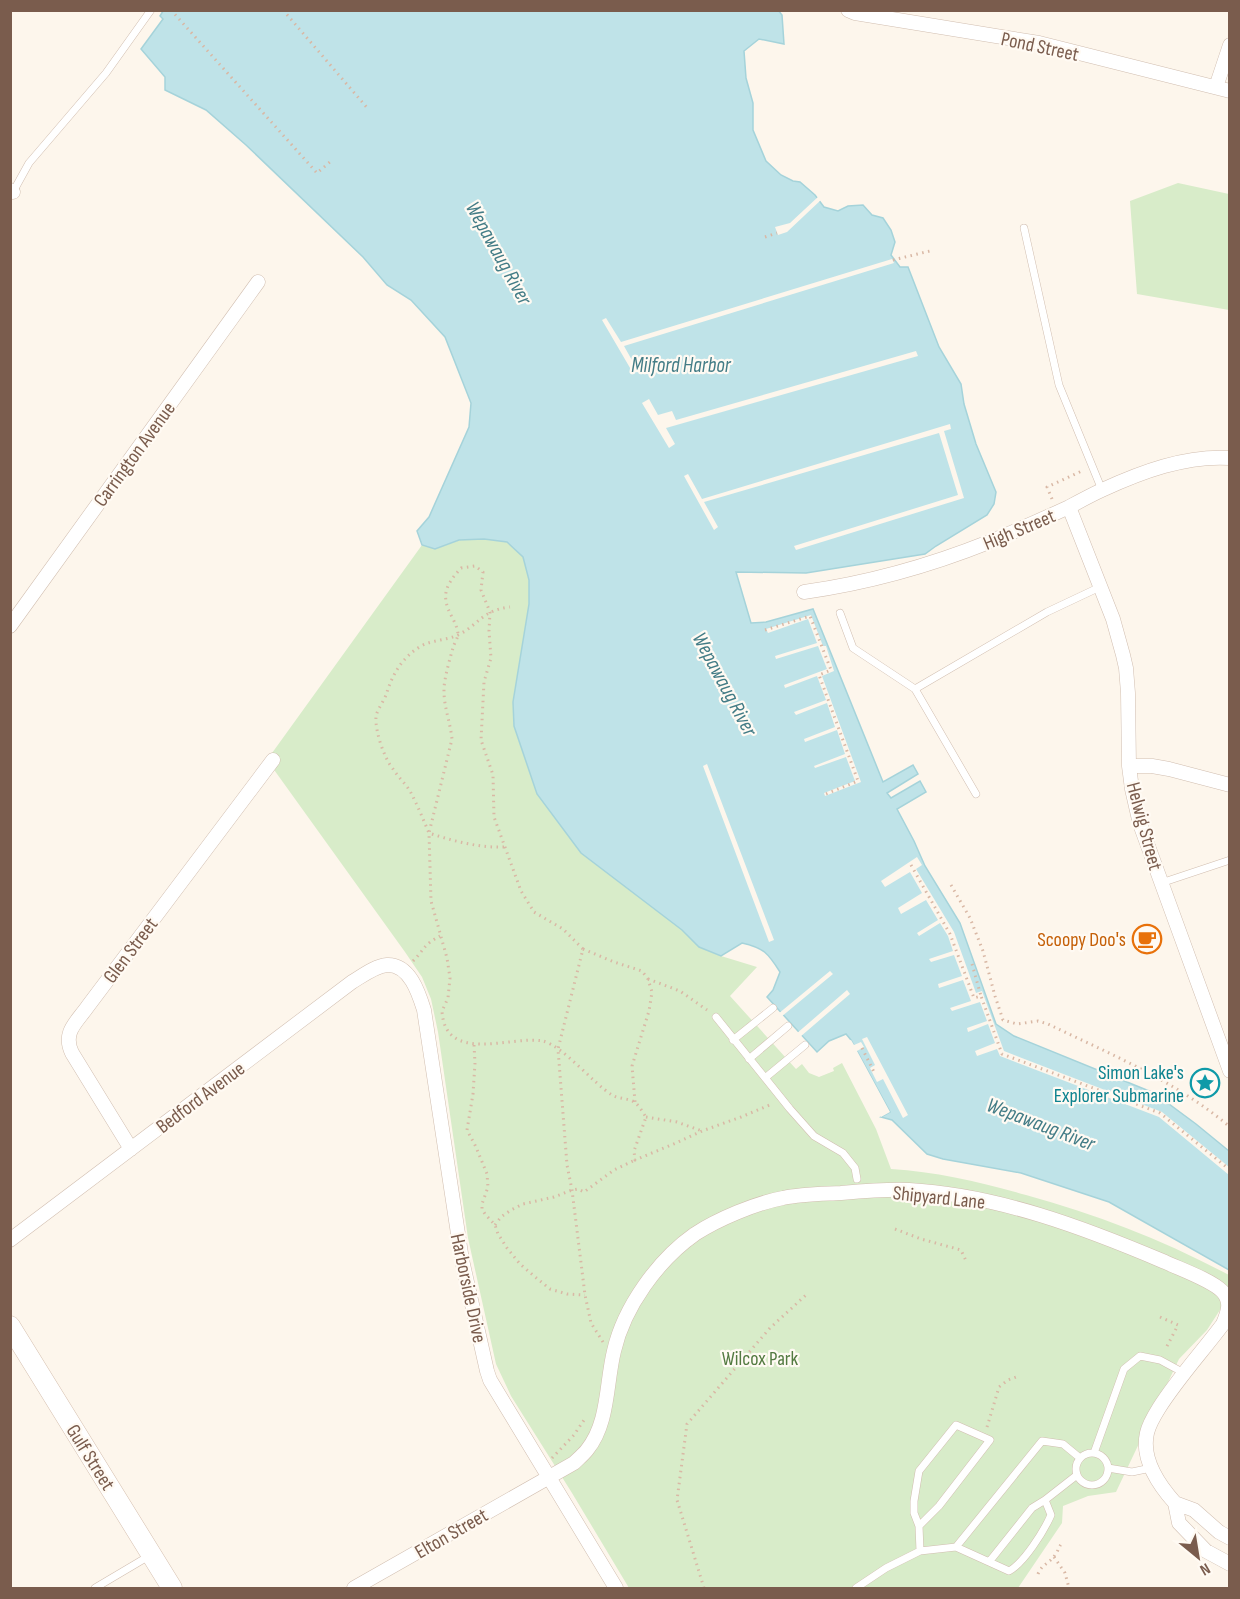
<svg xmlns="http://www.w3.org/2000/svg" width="1240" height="1599" viewBox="0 0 1240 1599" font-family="'Sofia Sans Condensed',sans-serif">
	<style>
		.green { fill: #d8ecc9 }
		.water { fill: #bfe3e8; stroke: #a5d3da; stroke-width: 1.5 }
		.pier { fill: #fdf6ec }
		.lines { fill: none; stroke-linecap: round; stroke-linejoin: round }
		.service-casing { stroke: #d1beb0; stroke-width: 8 }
		.minor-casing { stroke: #d1beb0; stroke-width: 15 }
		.secondary-casing { stroke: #d6c0b0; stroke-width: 21 }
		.path { stroke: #d9b8a5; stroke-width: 3; stroke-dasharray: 1.5 4.5; stroke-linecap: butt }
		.service { stroke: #fff; stroke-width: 7 }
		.minor { stroke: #fff; stroke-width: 14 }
		.secondary { stroke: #fff; stroke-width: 20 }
		.labels { text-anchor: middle; stroke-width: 4.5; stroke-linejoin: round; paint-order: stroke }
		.street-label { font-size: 20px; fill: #7a5c4d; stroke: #fffaf3 }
		.food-label { font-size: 20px; fill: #c56008; stroke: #fffaf3; text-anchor: end }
		.culture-label { font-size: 20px; fill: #0d838f; stroke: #fffaf3; text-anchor: end }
		.park-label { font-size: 20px; fill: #537a41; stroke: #fffaf3 }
		.water-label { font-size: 21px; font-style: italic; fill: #437c86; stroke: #fffaf3 }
	</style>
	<rect width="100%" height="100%" fill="#fdf6ec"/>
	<path class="green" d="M1178 183 1229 194V310L1137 294 1130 201Z
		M484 539 507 542 523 557 529 580V604L513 702 514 726 682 930 699 947 721 956 757 967 730 996 796 1069 802 1064 809 1073 819 1077 834 1071 833 1068 842 1063 876 1129 891 1169C937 1172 981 1182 1026 1195 1098 1215 1163 1240 1229 1275V1296L1207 1330 1179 1359 1116 1492 1088 1496 1063 1506 1062 1523 1018 1588H629L572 1493 511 1396 496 1364 468 1238 438 1032 431 999 422 977 405 952 267 760 422 545 435 549 460 540Z"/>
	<path class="water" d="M778 10 782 15 784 44 759 39 744 51 746 78 753 103V130L766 161 781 175 793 181 800 182 815 195 824 207 838 211 848 206 863 205 872 215 883 218 891 230 895 242 891 255 900 267H908L939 347 961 384 964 404 976 444 996 492 994 504 987 515 936 546 925 554 806 573 736 572 751 623 766 622 813 609 883 782 913 765 918 774 887 793 891 798 920 781 926 792 897 809 914 841 925 866 960 923 996 1024 1014 1036 1154 1093 1196 1124 1229 1151V1270L1109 1202 1021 1173 943 1159 927 1154 892 1120 881 1117 890 1112 851 1040 846 1034 829 1041 817 1052 767 997 773 990 780 972C768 953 764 948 742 943L721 956 699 947 682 930 581 853 537 794 514 726 513 702 529 604V580L523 557 507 542 484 539 459 540 435 549 422 545 417 531 429 517 469 427 471 403 445 337 411 300 387 285 363 257 246 145 206 110 165 90V77L141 49 163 19 160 16 163 11Z"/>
	<path class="pier" d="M819 196 822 199 787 232 778 235 775 227 790 223Z
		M892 259 894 263 624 346 638 371 633 373 602 320 606 318 621 342Z
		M916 351 918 356 666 428 675 444 669 448 642 403 649 399 658 415 672 411 676 420Z
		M950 424 951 429 944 431 964 498 796 550 794 546 958 495 939 433 704 502 718 527 714 530 684 476 688 474 702 499Z
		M811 615 823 646H826L834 671 822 676 861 782 825 796 824 793 855 781 846 757 815 768 814 766 845 754 837 730 805 742 804 739 835 727 827 703 796 715 794 712 826 700 817 676 785 688 784 685 827 669 818 646 776 659 775 656 817 643 808 619 768 633 766 629Z
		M707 764 774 940 769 942 703 766Z
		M917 857 922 865 916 869 954 932 976 993 982 991 1004 1051 1162 1112 1229 1167V1175L1159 1117 1000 1056 997 1049 977 1056 975 1051 995 1043 988 1024 968 1032 967 1028 987 1021 980 1002 952 1011 950 1008 971 1001 963 980 939 988 938 984 962 976 954 955 931 962 929 959 953 951 948 936 940 923 919 936 917 933 938 920 926 900 901 914 898 908 922 893 910 872 885 887 881 881Z
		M830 971 833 974 781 1017 778 1014Z
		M847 990 850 994 800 1037 796 1034Z
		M867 1037 908 1115 903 1118 883 1079 877 1082 870 1068 875 1065 862 1039Z
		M851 1040 854 1045 861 1042 864 1047 857 1051 890 1112 881 1117 879 1114 886 1111 848 1041Z"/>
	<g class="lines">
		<g class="service-casing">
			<path id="service" d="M13 192 29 163 106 73 151 10
				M1024 228 1059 385 1102 490
				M840 613 853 648 915 689 976 794
				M915 689 1047 612 1100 587
				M1161 883 1230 860
				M716 1017 790 1109 814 1136 843 1153 855 1168 857 1179
				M733 1040 773 1008
				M749 1059 788 1026
				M765 1078 805 1045
				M1094 1453 1124 1369 1140 1356 1160 1360 1184 1373
				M1076 1469a16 16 0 1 1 32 0a16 16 0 1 1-32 0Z
				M1108 1468 1132 1472 1151 1468
				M919 1526 939 1506 990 1440 956 1425 919 1471 914 1501V1513L919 1526 920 1551
				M956 1547 1042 1441 1063 1444 1080 1458
				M989 1562 1032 1508 1045 1500
				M95 1588 149 1556
				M856 1588 886 1568 920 1551 956 1547 1009 1571C1024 1563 1044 1531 1051 1515L1045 1500 1077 1475"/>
		</g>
		<g class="minor-casing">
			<path id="minor" d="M848 10 855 13 1039 43 1230 91
				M1216 87 1230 45
				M10 190 13 192
				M1069 507 1113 619 1123 655 1126 668 1128 693 1129 766 1132 789 1140 824 1230 1071
				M804 592C868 583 929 566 989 542 1016 531 1043 519 1069 507 1080 501 1091 495 1102 490 1141 472 1186 455 1230 458
				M10 626 258 282
				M1129 766H1152L1169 769 1230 785
				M131 1149 72 1053C62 1032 77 1022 88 1006L273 760
				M10 1240 352 982C362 976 375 966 387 965 410 964 419 994 424 1010L462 1260 487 1371 490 1380 616 1588
				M1230 1538 1219 1532 1194 1510 1175 1503 1179 1523 1206 1551 1230 1564
				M354 1588 574 1463C578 1459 583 1455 587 1450 609 1423 606 1383 614 1351 624 1307 658 1260 695 1234 718 1219 756 1203 783 1198 802 1194 822 1194 841 1193 864 1191 887 1189 909 1190 998 1195 1085 1228 1165 1262 1180 1269 1211 1280 1222 1291 1232 1301 1228 1312 1223 1324 1202 1352 1178 1378 1159 1408 1154 1416 1149 1424 1147 1433 1141 1459 1158 1484 1175 1503"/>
		</g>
		<g class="secondary-casing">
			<path id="secondary" d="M10 1326 172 1588"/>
		</g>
		<path class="path" d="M171 10 317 173 330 162
			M283 10 369 110
			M765 237 777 233
			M893 260 930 251
			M1052 499 1047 487 1084 470
			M765 630 810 616 831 670 819 675 858 781 826 794
			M504 847C479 848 453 841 429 833 423 819 417 804 410 791 405 783 398 777 393 769 384 758 375 731 376 717 377 709 385 700 387 692 393 673 404 655 423 645 434 640 447 640 458 635 480 624 482 610 510 607
			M911 865 950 934 974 998 981 996 1002 1054 1160 1113 1230 1170
			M951 885 970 918 983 951 995 996 1003 1020 1017 1024 1038 1021 1048 1024C1110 1054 1176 1081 1230 1127
			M583 949 614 962 642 971 648 979 652 992 649 1011 632 1066 635 1102
			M413 961C425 949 423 945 440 936
			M972 964 981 996
			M648 979 680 991 707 1010
			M474 1045 475 1063 473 1094 467 1130 476 1147 487 1174 488 1187 482 1204V1209L485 1214 495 1225 498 1234 507 1248 520 1264 534 1276 550 1289 567 1294 585 1295
			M862 1048 875 1074
			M646 1117 677 1122 702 1131
			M495 1225 501 1217 511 1210 523 1204 554 1197 572 1190 578 1189 584 1192 614 1170 635 1160
			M895 1229 921 1239 961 1250 967 1263
			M1160 1317 1178 1325 1165 1350
			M603 1342 591 1323 585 1295 572 1190 567 1165 558 1049 583 949 563 929 534 912 521 891 494 817 493 775 481 740 484 682 491 658 489 631 490 612 481 590 483 572 475 566 461 568C446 585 440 595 452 617 455 623 458 629 458 635 457 639 454 644 453 648 450 658 447 669 445 680 441 701 450 719 452 739L429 833 431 901 447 958 450 978 448 998 442 1011C445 1065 512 1035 543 1041 563 1046 594 1084 612 1095 619 1099 628 1098 634 1102 639 1105 643 1113 646 1117L634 1151 635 1160 676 1143 702 1131 741 1117 772 1104
			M987 1427 999 1387 1008 1380 1016 1377
			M552 1458 574 1435 586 1417
			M1054 1557 1065 1573 1069 1588
			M1038 1574C1042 1564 1050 1563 1055 1555 1059 1550 1058 1547 1063 1542
			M704 1588 677 1500 687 1424 770 1328 806 1295"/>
		<use href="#service" class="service"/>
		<use href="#minor" class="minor"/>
		<use href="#secondary" class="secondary"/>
	</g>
	<defs>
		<g id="cafe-ring" transform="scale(1.5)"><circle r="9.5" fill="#fffaf3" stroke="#e8710a" stroke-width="1.5"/><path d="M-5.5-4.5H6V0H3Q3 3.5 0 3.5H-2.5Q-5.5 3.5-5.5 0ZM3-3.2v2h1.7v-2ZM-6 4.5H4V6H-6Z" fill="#e8710a"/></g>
		<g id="sight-ring" transform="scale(1.5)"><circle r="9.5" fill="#fffaf3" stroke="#0f9aa8" stroke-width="1.5"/><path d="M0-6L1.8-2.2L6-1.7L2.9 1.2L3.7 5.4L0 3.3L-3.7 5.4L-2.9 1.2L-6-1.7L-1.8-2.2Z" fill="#0f9aa8"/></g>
	</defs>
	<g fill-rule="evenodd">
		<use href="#cafe-ring" x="1147" y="939"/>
		<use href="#sight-ring" x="1205" y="1083"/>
	</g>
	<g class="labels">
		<g class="street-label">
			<text transform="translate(1040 46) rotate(12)" y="7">Pond Street</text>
			<text transform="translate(134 454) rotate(-54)" y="7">Carrington Avenue</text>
			<text transform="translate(1019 529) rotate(-23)" y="7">High Street</text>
			<text transform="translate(1145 826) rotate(75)" y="7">Helwig Street</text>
			<text transform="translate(130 950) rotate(-53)" y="7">Glen Street</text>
			<text transform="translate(200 1097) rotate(-37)" y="7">Bedford Avenue</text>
			<text transform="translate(939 1197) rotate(6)" y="7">Shipyard Lane</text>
			<text transform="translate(469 1288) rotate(78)" y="7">Harborside Drive</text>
			<text transform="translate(91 1457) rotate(58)" y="7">Gulf Street</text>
			<text transform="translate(451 1533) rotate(-30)" y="7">Elton Street</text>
		</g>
		<g class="food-label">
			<text x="1126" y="946">Scoopy Doo's</text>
		</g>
		<g class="culture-label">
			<text x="1184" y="1079">Simon Lake's<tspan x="1184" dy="23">Explorer Submarine</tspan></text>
		</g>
		<g class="park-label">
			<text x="760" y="1365">Wilcox Park</text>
		</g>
		<g class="water-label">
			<text transform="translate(499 253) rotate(61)" y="7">Wepawaug River</text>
			<text x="681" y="372">Milford Harbor</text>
			<text transform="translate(725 684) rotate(62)" y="7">Wepawaug River</text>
			<text transform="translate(1041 1124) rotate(21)" y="7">Wepawaug River</text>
		</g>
	</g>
	<rect width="1240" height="1599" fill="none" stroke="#7a5c4d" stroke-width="24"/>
	<g transform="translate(1198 1557) rotate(150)" stroke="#fffaf3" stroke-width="4.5" paint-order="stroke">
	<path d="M0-4.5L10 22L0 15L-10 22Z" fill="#7a5c4d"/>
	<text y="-9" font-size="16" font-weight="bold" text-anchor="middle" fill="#7a5c4d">N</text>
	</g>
</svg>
